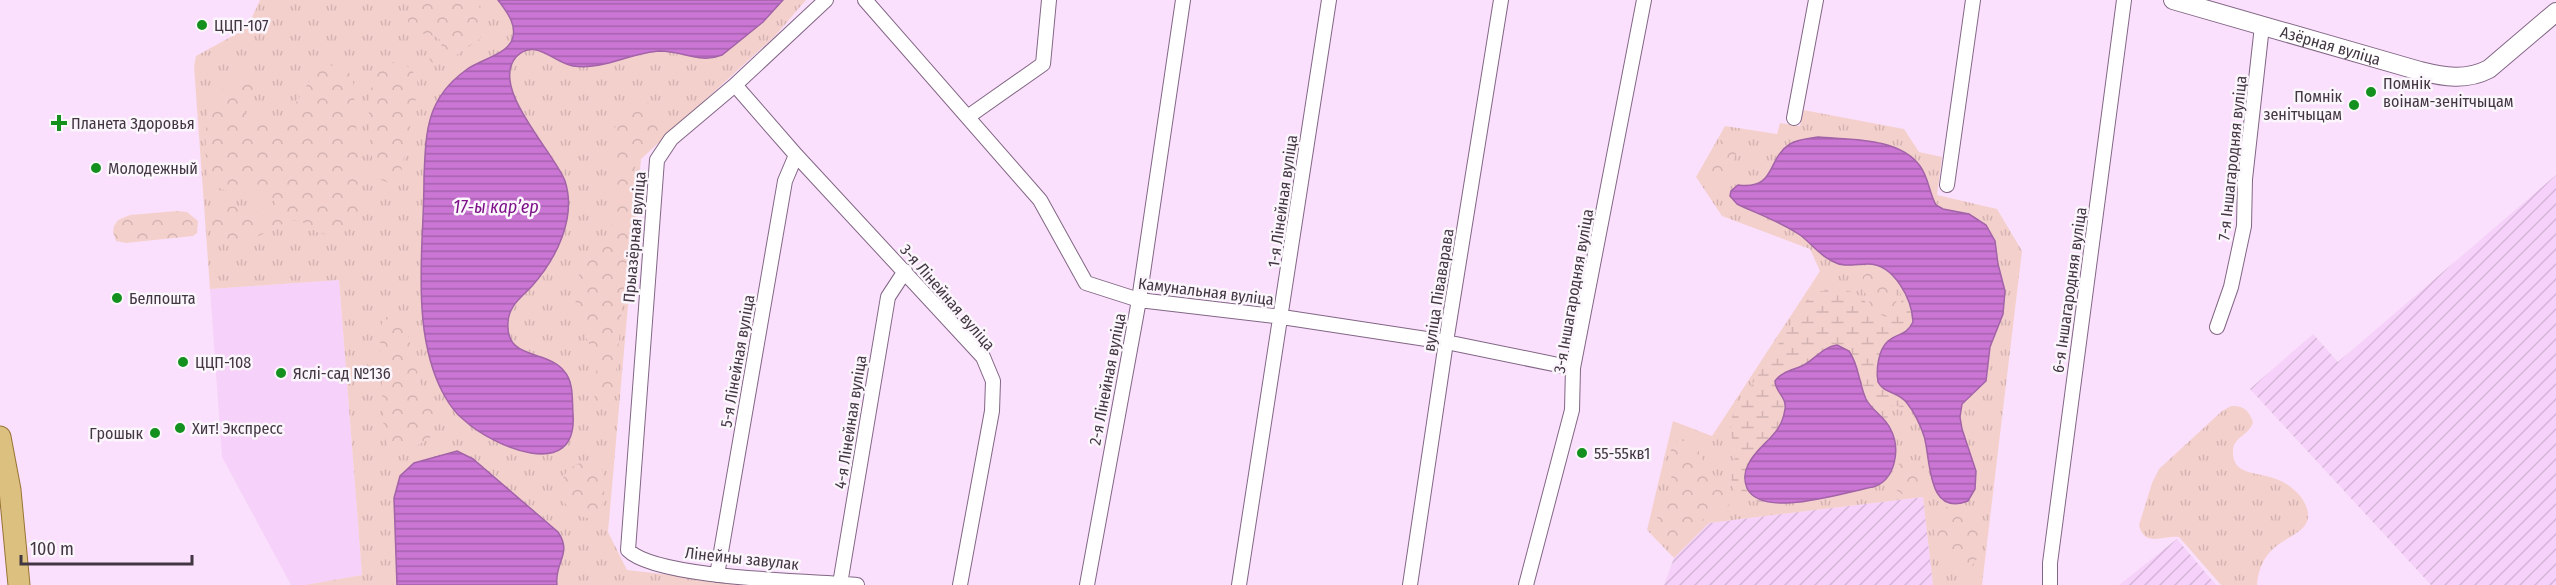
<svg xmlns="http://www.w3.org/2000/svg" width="2556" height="585" viewBox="0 0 2556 585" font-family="'Fira Sans Condensed',sans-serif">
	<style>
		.built { fill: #f6d1f9 }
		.industrial { fill: url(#industrial-furrows) }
		.grass { fill: url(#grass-tufts) }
		.forest { fill: url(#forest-crowns) }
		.wetland { fill: url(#wetland-marsh) }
		.water { fill: url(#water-rules); stroke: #a263a8; stroke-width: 1.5 }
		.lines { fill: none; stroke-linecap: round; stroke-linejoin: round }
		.street-casing { stroke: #826685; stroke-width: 16 }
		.secondary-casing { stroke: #826685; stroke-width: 20 }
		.primary-casing { stroke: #977433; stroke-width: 23 }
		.street { stroke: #fff; stroke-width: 14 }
		.secondary { stroke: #fff; stroke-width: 18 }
		.primary { stroke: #dcc07f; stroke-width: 21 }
		.poi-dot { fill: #13901e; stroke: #fbf5fc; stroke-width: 2 }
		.labels { text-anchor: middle; stroke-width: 5; stroke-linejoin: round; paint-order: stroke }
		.poi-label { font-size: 16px; fill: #423643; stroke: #fbf5fc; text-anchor: start }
		.street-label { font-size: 16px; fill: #423643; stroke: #fbf5fc }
		.water-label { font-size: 18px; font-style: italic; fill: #7e1189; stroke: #fbf5fc }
	</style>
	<defs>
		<pattern id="industrial-furrows" width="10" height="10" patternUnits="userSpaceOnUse" patternTransform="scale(1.5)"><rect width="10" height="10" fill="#f6d1f9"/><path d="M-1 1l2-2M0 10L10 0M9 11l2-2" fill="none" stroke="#d4b4d7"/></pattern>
		<pattern id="grass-tufts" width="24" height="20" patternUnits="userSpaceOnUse" patternTransform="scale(1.5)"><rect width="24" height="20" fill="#f4d0cd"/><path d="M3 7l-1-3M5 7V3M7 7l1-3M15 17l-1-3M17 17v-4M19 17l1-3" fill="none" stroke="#d2b3b1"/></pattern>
		<pattern id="forest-crowns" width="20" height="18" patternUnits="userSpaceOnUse" patternTransform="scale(1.5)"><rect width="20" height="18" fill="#f4d0cd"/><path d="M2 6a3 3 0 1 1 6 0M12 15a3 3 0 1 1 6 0" fill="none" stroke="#d2b3b1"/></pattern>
		<pattern id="wetland-marsh" width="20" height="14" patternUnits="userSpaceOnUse" patternTransform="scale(1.5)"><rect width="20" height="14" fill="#f4d0cd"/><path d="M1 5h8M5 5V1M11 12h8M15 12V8" fill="none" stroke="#d2b3b1"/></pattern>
		<pattern id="water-rules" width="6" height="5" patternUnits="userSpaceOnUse" patternTransform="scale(1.5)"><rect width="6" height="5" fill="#cb76d4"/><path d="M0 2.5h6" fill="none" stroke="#a662ae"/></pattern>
	</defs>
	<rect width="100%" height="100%" fill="#fae0fc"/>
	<path class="built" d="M339 280 362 575 305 585H291L222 457 210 289Z"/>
	<path class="industrial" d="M2556 175V585H2431L2250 389 2313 334 2338 362Z
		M1923 497 1933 585H1664L1674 558 1709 523Z
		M2177 539 2216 585H2119Z"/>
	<path class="grass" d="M260 0H806L775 36 641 159 608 532 627 570 758 585H305L362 575 339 280 210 289 194 66 196 56 247 28Z
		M1803 110 1904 129 1919 152 1942 157 1937 195 1997 209 2022 251 1982 585H1933L1923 497 1709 523 1674 558 1647 530 1673 421 1712 436 1820 271 1810 249 1722 216 1696 177 1725 126 1777 134 1780 123 1800 126Z
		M2231 406C2243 405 2249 410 2253 422 2250 435 2233 437 2233 451 2232 474 2254 472 2270 477 2282 480 2293 487 2301 497 2305 503 2309 510 2308 518 2304 541 2261 536 2257 585H2221L2179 537C2164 535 2144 548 2139 525L2152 483 2159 469 2222 411Z"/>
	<path class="forest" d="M424 0H476L484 17 480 39 443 64 434 65 429 59 441 49 442 42C430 27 413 43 407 18L413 7Z
		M400 62C413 69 417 74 418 88L401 172 398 178 389 183 379 179C368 160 362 80 382 66 387 62 394 62 400 62Z
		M326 66C339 65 348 66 353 80L362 209C359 230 334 241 315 231 309 228 303 220 295 220 284 220 259 240 239 242 210 245 199 219 223 209 239 201 252 214 268 212L275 204C269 175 222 208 208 176 204 169 206 125 207 114 213 98 230 76 248 73L255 79C257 92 240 99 245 113 247 119 253 123 259 124 295 133 300 77 326 66Z
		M637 102C652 101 661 109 663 124 659 138 644 146 636 158L614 393 610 407 605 409 597 405C590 392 598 379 596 365 594 351 586 339 581 326 573 309 574 284 582 267 590 251 609 248 612 228 617 193 610 157 616 122L621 112Z
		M1730 132H1734L1740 137C1741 145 1730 170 1723 176H1712C1703 163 1718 139 1730 132Z
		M177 211 187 212 198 221 197 233 193 236 126 243 116 241 113 232 114 226 118 220 130 215Z
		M1872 270C1890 271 1898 292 1896 308L1886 317 1874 312 1862 286 1863 276Z
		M394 313 400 315 404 320 420 382 434 413 435 423 430 438 413 448 398 452 388 448 384 435 380 336 382 323 388 315Z
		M1682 439C1700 443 1698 454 1707 467 1716 480 1729 484 1731 502 1726 513 1716 510 1706 517 1694 525 1688 542 1672 545 1637 533 1668 504 1671 485 1674 470 1662 445 1682 439Z
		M593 460C610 471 605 495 600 512L588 518C552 511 550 464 593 460Z
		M1892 478a18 18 0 1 1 36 0a18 18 0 1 1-36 0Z
		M1945 507C1959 508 1974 510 1981 523 1983 538 1982 561 1968 568 1942 571 1920 521 1945 507Z"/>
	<path class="wetland" d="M1898 282 1911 305 1913 322 1904 335 1896 337 1877 376C1879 394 1891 387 1901 396 1909 403 1913 414 1918 422L1908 409 1894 405C1885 409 1887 418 1890 426L1869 405 1854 358 1843 347 1830 346 1808 363 1782 374 1776 389 1785 398V412L1778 430 1767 444 1762 501 1770 504C1752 502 1728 498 1732 474 1733 468 1735 462 1735 456 1733 440 1728 430 1733 414L1806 301C1821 287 1848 284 1864 300 1873 310 1872 321 1888 322 1904 314 1903 297 1898 282Z"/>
	<path class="water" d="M498 0H783L763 22 722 55C700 64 683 51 660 51 632 52 602 71 573 66 554 63 535 37 516 57 489 88 555 153 565 181 577 218 556 259 532 286 522 297 509 305 508 322 505 361 547 349 564 371 574 382 572 400 573 414 578 484 492 446 464 420 456 414 449 404 444 395 419 349 420 291 422 240 423 219 424 198 424 177 426 131 426 99 466 70 479 60 506 55 512 40 518 25 506 11 498 0Z
		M1818 137C1850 140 1899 137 1920 166 1929 178 1929 193 1936 205L1943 209 1969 214 1986 225 1995 241 1998 264 2005 291 2003 314 1990 347 1986 381 1962 404 1960 417 1962 429 1976 471 1975 489 1968 501C1926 517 1931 458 1924 436 1920 424 1914 412 1907 403 1898 391 1884 394 1878 382 1876 370 1878 350 1888 341 1899 332 1905 337 1913 322 1912 299 1894 264 1868 264 1855 264 1844 268 1832 261 1819 255 1811 243 1800 235 1781 222 1758 214 1737 204L1730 196 1731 191 1738 185C1777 190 1766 159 1790 144 1798 139 1808 139 1818 137Z
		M1837 345 1849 351C1859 365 1859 384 1866 399 1872 411 1884 416 1890 428 1901 448 1896 480 1873 487 1845 492 1762 520 1747 488 1744 481 1744 472 1748 465 1758 443 1781 438 1785 409 1787 397 1775 392 1775 381 1782 371 1794 370 1804 365 1816 358 1823 347 1837 345Z
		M457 451 473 459 558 532C573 554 554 562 557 585H397L394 498 400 476 414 463Z"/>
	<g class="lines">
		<g class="street-casing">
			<path id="street" d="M826 0 735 85 671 139 657 160 628 550C656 579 812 581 857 585
				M865 0 1040 200 1086 283 1139 300 1282 317 1446 342 1573 368
				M735 85 796 155 983 357 993 381 992 411 960 585
				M969 116 1043 64 1049 0
				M1794 118 1816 0
				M1947 185 1973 0
				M2217 327 2231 287 2244 226 2245 179 2262 26
				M717 575 785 181 796 155
				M840 584 888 297 905 271
				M1087 585 1139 300 1183 0
				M1239 585 1329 0
				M1410 585 1446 342 1501 0
				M1526 585 1572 410 1573 368 1644 0
				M2050 585V563L2124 0"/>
		</g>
		<g class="secondary-casing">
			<g id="secondary">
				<path id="s1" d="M2173 0 2420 71C2444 77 2466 81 2489 69L2556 12"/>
			</g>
		</g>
		<g class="primary-casing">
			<path id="primary" d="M0 437 10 490 19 585"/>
		</g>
		<use href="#street" class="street"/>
		<use href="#secondary" class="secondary"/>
		<use href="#primary" class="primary"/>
	</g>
	<g class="poi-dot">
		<circle cx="202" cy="25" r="6"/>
		<circle cx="2371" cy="92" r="6"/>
		<circle cx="2354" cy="105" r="6"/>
		<path d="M56 114h6v6h6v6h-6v6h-6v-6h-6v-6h6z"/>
		<circle cx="96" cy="168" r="6"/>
		<circle cx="117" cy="298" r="6"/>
		<circle cx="183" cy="362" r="6"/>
		<circle cx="281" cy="373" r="6"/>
		<circle cx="180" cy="428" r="6"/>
		<circle cx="155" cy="433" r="6"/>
		<circle cx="1582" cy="453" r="6"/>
	</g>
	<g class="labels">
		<g class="poi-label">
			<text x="214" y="31">ЦЦП-107</text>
			<text x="2383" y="89">Помнік<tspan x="2383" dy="18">воінам-зенітчыцам</tspan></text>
			<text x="2342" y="102" text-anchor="end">Помнік<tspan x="2342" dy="18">зенітчыцам</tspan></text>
			<text x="71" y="129">Планета Здоровья</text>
			<text x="108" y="174">Молодежный</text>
			<text x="129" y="304">Белпошта</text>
			<text x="195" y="368">ЦЦП-108</text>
			<text x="293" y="379">Яслі-сад №136</text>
			<text x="192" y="434">Хит! Экспресс</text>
			<text x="143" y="439" text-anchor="end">Грошык</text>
			<text x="1594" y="459">55-55кв1</text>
		</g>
		<g class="street-label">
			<text dy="6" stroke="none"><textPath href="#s1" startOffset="164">Азёрная вуліца</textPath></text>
			<text transform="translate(2232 158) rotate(-84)" y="6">7-я Іншагародняя вуліца</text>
			<text transform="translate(1282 201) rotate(-82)" y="6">1-я Лінейная вуліца</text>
			<text transform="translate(634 237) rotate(-85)" y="6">Прыазёрная вуліца</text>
			<text transform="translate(1438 290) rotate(-81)" y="6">вуліца Піваварава</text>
			<text transform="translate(2069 290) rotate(-82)" y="6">6-я Іншагародняя вуліца</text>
			<text transform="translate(1206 291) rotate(7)" y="6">Камунальная вуліца</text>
			<text transform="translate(1573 291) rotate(-80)" y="6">3-я Іншагародняя вуліца</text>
			<text transform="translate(948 297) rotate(49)" y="6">3-я Лінейная вуліца</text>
			<text transform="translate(737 361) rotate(-80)" y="6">5-я Лінейная вуліца</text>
			<text transform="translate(1107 379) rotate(-79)" y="6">2-я Лінейная вуліца</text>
			<text transform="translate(850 422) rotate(-81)" y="6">4-я Лінейная вуліца</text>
			<text transform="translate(742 558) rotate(6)" y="6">Лінейны завулак</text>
		</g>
		<g class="water-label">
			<text x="496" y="213">17-ы кар’ер</text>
		</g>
	</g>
	<path d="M21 555v9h171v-9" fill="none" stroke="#423643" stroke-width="3"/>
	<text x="30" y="555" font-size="18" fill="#423643" stroke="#fbf5fc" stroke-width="4.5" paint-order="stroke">100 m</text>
</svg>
